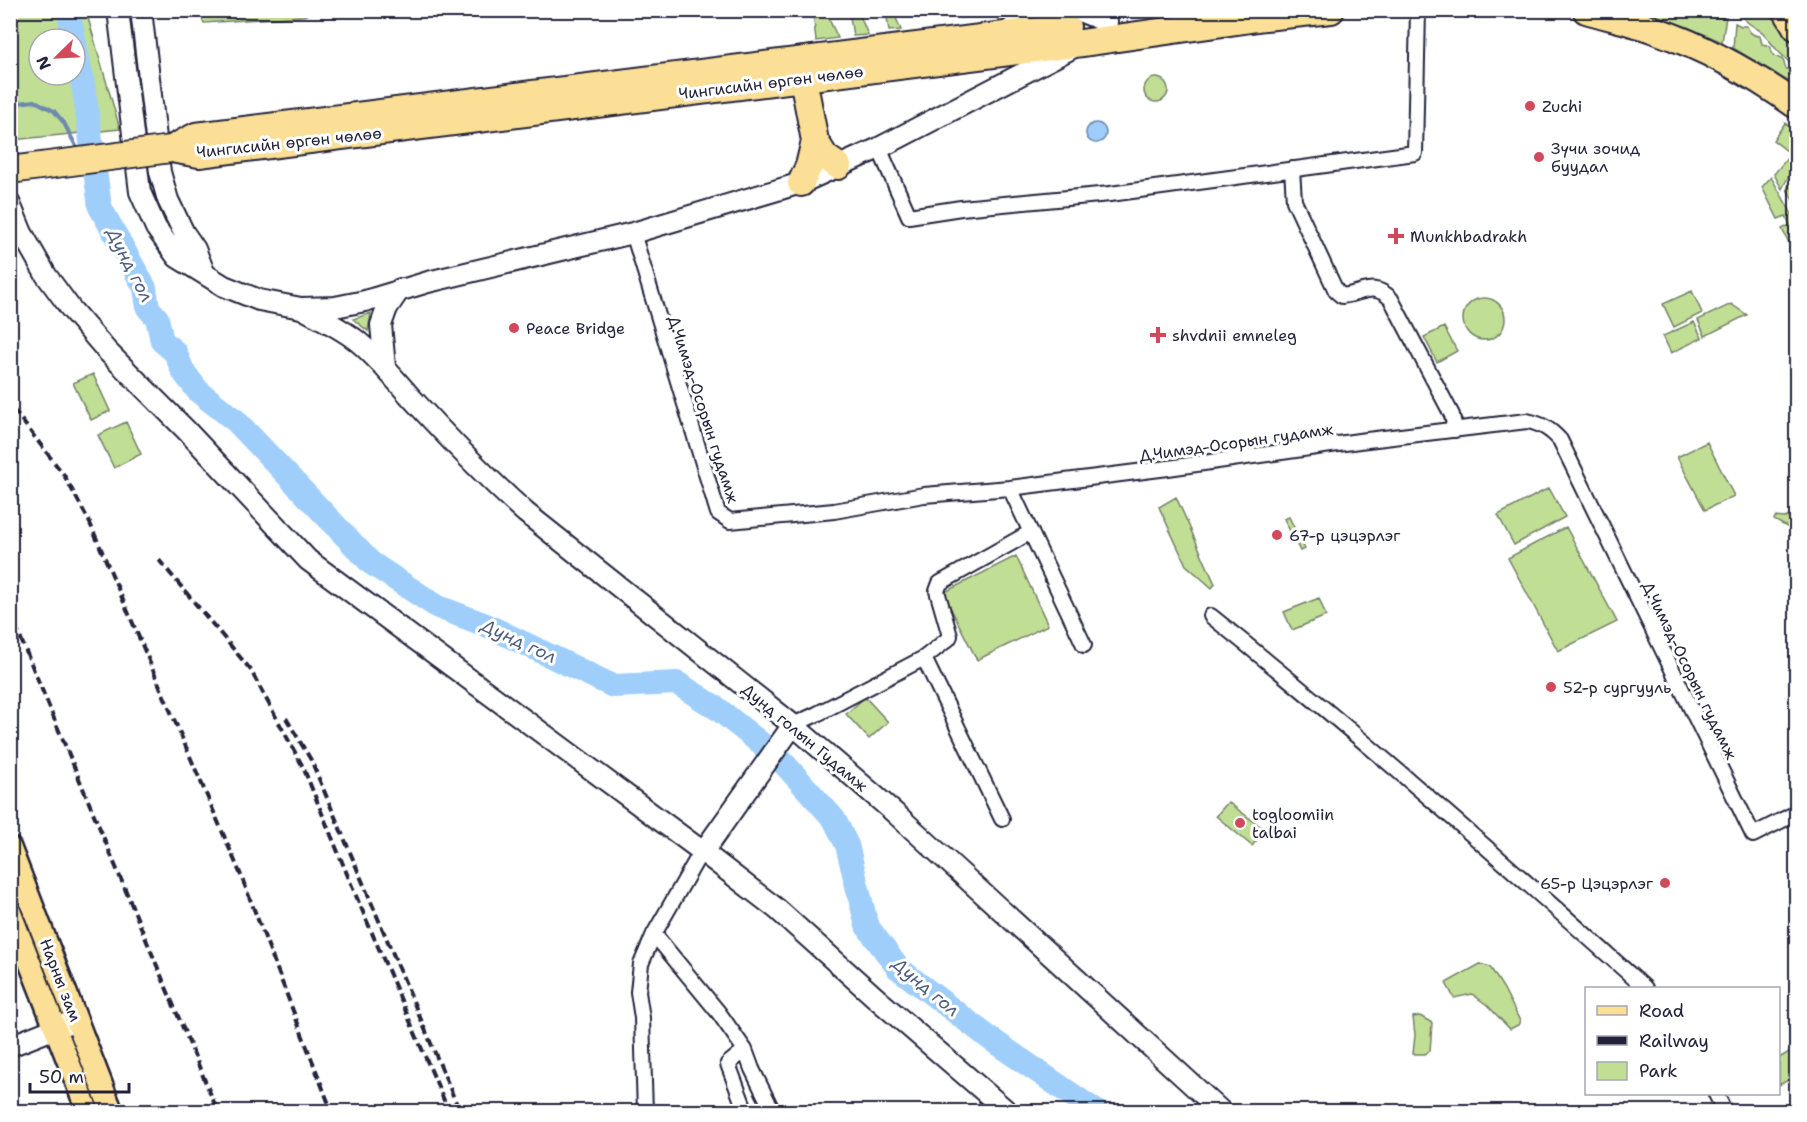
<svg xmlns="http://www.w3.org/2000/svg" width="1807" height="1122" viewBox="0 0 1807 1122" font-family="'Shantell Sans',sans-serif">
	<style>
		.green { fill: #c1de95; stroke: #728068; stroke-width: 1.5; fill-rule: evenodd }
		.water { fill: #9fcefb; stroke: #6d89ae; stroke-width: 1.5 }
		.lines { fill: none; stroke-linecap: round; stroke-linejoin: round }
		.stream { stroke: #6d89ae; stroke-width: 4 }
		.river { stroke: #9fcefb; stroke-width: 24 }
		.street-casing { stroke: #22223b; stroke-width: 18 }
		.secondary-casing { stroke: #22223b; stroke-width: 24 }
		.primary-casing { stroke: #22223b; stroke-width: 26 }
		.highway-casing { stroke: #22223b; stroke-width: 30 }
		.street { stroke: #fff; stroke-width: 14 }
		.secondary { stroke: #fff; stroke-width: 20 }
		.primary { stroke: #fbdf96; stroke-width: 21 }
		.highway { stroke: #fbdf96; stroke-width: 26 }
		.rail { stroke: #22223b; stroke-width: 4; stroke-dasharray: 9 4.5; stroke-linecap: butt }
		.highway-bridge-casing { stroke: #22223b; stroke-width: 30; stroke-linecap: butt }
		.highway-bridge { stroke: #fbdf96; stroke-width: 26 }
		.poi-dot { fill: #d1495b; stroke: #fff; stroke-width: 2 }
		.labels { text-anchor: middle; stroke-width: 6; stroke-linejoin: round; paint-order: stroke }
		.street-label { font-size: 16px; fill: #22223b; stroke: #fff }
		.poi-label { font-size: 16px; fill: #22223b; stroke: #fff; text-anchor: start }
		.water-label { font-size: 18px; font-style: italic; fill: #4e5e7e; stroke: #fff }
	</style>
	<rect width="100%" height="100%" fill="#fff"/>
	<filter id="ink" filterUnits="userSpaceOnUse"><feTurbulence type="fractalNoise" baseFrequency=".0167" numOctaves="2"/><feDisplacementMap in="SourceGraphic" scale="12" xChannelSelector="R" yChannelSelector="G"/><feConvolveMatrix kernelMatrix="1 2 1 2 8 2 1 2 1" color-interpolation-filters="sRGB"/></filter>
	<g filter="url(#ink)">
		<path class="green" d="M1685 10 1710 11 1719 17H1726L1722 42 1687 27 1632 11Z
			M1737 10 1770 11 1796 50V66L1789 63C1787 58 1784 58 1780 53 1774 48 1767 36 1762 32 1753 26 1742 20 1737 10Z
			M10 11H86L120 129 12 140 10 117ZM39 39H75V75H39Z
			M198 11H319L303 16 204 23Z
			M813 11H825L838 38 816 41Z
			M849 11H858L868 35 853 36Z
			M886 11H893L901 30 889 31Z
			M960 11V10L1002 11 960 18Z
			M1735 23 1741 26H1747C1749 33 1753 36 1760 36L1762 44 1770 46 1773 55 1783 60 1786 69 1796 70V86L1733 48Z
			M1144 90a12 12 0 1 1 24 0a12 12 0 1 1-24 0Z
			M1785 123 1796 132V158L1773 140Z
			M1789 156 1796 162 1782 189 1774 174Z
			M1796 169V206L1787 189Z
			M1771 177 1796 221V256L1782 229 1790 225 1786 216 1778 219 1762 187Z
			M1692 291 1702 313 1674 327 1663 304Z
			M1463 319a21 21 0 1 1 42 0a21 21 0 1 1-42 0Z
			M1731 304 1747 315 1705 336 1698 320Z
			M371 313 368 331 353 319Z
			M1694 322 1702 338 1671 353 1663 336Z
			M1444 327 1457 351 1437 362 1424 337Z
			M93 374 110 411 91 420 73 383Z
			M126 422 141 454 114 468 98 435Z
			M1707 442 1734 496 1705 510 1677 457Z
			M1549 488 1565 517 1514 545 1498 515Z
			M1176 497 1215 584 1212 588 1186 565 1159 507Z
			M1796 513V532L1774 520 1775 517 1785 518Z
			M1289 517 1305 549 1300 551 1284 519Z
			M1566 527 1617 622 1558 651 1508 558Z
			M1016 556 1048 625 977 660 943 593Z
			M1319 598 1326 616 1292 630 1284 612Z
			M865 697 888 722 869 739 846 714Z
			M1228 802 1265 830 1252 846 1216 816Z
			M10 872 56 994 54 995 49 990 11 890Z
			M1480 964 1490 967 1504 989 1520 1021 1518 1025 1510 1029 1487 1005 1472 994 1454 998 1446 983Z
			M1420 1016 1432 1023 1430 1051 1425 1054H1413L1415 1035 1413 1017Z
			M1796 1048V1076L1779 1085V1058Z"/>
		<path class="water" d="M1086 133a10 10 0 1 1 20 0a10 10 0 1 1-20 0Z"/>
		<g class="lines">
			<path class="stream" d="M10 104 35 101 54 111 64 123 79 152
				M88 170 97 186"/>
			<path class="river" d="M68 10 74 39
				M75 44 84 90 100 207 145 288 148 308 157 318 162 341 175 352 183 371 198 391 236 421 371 563 438 607 486 625 613 686 677 683 718 709 779 758 834 819 847 845 867 926 898 968 992 1040 1097 1112"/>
			<g class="street-casing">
				<path id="street" d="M879 148 909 216 961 208 1110 194 1415 153 1418 10
					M1292 169 1294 201 1336 291 1342 296C1362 294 1374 281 1391 299L1452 415 1455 430
					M633 233 718 513 730 521 834 511 924 495 1010 488 1168 468 1359 441 1527 421C1542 424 1550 429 1560 440L1753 835 1796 813
					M1010 488 1084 645
					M1211 616C1360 735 1503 861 1645 988
					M924 658 1002 819
					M793 725 817 714 924 658 948 639 950 636 937 591 940 583 1031 532
					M654 934 719 1013 745 1050 752 1069 773 1112
					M745 1050 728 1064 746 1112
					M1716 1094 1725 1112
					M645 1112 642 1018 638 992 641 964 654 934 697 859 703 852"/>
			</g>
			<g class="secondary-casing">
				<path id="secondary" d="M118 10 140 192 156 228 177 257 224 286 259 300 301 308 335 307 365 301 428 282 633 233 801 183 879 148 1072 48
					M141 10 160 172 168 200 184 233 195 249 204 272
					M1077 10 1107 22
					M1004 34C1014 28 1020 23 1020 10
					M10 204 22 233 46 275 71 309 107 351 186 430 308 560 703 852 777 909 876 998 1008 1112
					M301 308C320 318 339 327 356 340 380 359 398 384 419 406 453 443 488 479 526 513L793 725 896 814 1222 1112
					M385 367 381 325 387 308 400 289
					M703 852 793 725
					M10 1046 76 1020"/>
			</g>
			<g class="primary-casing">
				<path id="primary" d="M10 848 112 1112
					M10 912 88 1112"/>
			</g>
			<g class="highway-casing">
				<path id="highway" d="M1586 10C1609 17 1634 22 1657 31 1706 48 1754 75 1796 105
					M1786 10 1796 27
					M803 78 815 141 825 157 838 166
					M171 149 199 154 1082 43 1265 17 1331 10
					M171 149 196 136 1067 27
					M801 183 809 166 815 141"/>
			</g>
			<use href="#street" class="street"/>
			<use href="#secondary" class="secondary"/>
			<use href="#primary" class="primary"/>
			<use href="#highway" class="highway"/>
			<path class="rail" d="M13 409 64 475 89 521 240 873 332 1112
				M159 560 250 669 303 767 354 891 449 1112
				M10 613 218 1112
				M286 718 311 760 460 1112"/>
			<g class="highway-bridge-casing">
				<path id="highway-bridge" d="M10 170 171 149"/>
			</g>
			<use href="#highway-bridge" class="highway-bridge"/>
		</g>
	</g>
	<g class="poi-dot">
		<circle cx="1530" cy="106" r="6"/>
		<circle cx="1539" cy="157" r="6"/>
		<path d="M1393 227h6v6h6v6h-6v6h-6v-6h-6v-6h6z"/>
		<circle cx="514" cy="328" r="6"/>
		<path d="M1155 326h6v6h6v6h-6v6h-6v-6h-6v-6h6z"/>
		<circle cx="1277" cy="535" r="6"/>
		<circle cx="1551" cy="687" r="6"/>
		<circle cx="1240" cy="823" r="6"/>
		<circle cx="1665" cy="883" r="6"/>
	</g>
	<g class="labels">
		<g class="street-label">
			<text transform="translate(771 82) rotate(-7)" y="6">Чингисийн өргөн чөлөө</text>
			<text transform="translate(289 142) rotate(-6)" y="6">Чингисийн өргөн чөлөө</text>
			<text transform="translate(704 409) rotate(72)" y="6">Д.Чимэд-Осорын гудамж</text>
			<text transform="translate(1236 442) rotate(-8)" y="6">Д.Чимэд-Осорын гудамж</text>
			<text transform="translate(1690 670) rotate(64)" y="6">Д.Чимэд-Осорын гудамж</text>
			<text transform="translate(805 737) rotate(40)" y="6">Дунд голын Гудамж</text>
			<text transform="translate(61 980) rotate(69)" y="6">Нарны зам</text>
		</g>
		<g class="poi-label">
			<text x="1542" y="112">Zuchi</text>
			<text x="1551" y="154">Зүчи зочид<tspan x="1551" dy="18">буудал</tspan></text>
			<text x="1410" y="242">Munkhbadrakh</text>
			<text x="526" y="334">Peace Bridge</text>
			<text x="1172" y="341">shvdnii emneleg</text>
			<text x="1289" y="541">67-р цэцэрлэг</text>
			<text x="1563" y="693">52-р сургууль</text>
			<text x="1252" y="820">togloomiin<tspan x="1252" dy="18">talbai</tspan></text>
			<text x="1653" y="889" text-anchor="end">65-р Цэцэрлэг</text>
		</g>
		<g class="water-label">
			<text transform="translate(130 265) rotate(63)" y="6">Дунд гол</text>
			<text transform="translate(519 641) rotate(25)" y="6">Дунд гол</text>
			<text transform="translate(926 987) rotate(40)" y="6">Дунд гол</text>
		</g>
	</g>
	<rect width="1807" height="1122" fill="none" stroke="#fff" stroke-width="36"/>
	<rect x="18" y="18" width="1771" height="1086" fill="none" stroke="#22223b" stroke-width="2" filter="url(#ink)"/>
	<rect x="1585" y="987" width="195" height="108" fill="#ffffff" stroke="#a7a7b1" stroke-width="1.5"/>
	<rect x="1597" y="1006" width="30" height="9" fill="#fbdf96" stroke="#a7a7b1" stroke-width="1.5"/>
	<text x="1639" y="1017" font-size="18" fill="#22223b">Road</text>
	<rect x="1597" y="1036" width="30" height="9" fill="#22223b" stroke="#a7a7b1" stroke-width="1.5"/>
	<text x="1639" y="1047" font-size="18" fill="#22223b">Railway</text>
	<rect x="1597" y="1062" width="30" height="18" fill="#c1de95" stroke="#a7a7b1" stroke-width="1.5"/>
	<text x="1639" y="1077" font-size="18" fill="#22223b">Park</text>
	<g transform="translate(57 57) rotate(246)"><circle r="28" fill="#ffffff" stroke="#a7a7b1" stroke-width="1.5"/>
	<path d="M0-4.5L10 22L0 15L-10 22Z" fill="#d1495b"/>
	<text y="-9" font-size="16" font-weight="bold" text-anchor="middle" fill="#22223b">N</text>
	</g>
	<path d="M30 1083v9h99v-9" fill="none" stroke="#22223b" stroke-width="3"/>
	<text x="39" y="1083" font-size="18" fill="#22223b" stroke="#ffffff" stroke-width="4.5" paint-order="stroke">50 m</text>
</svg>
